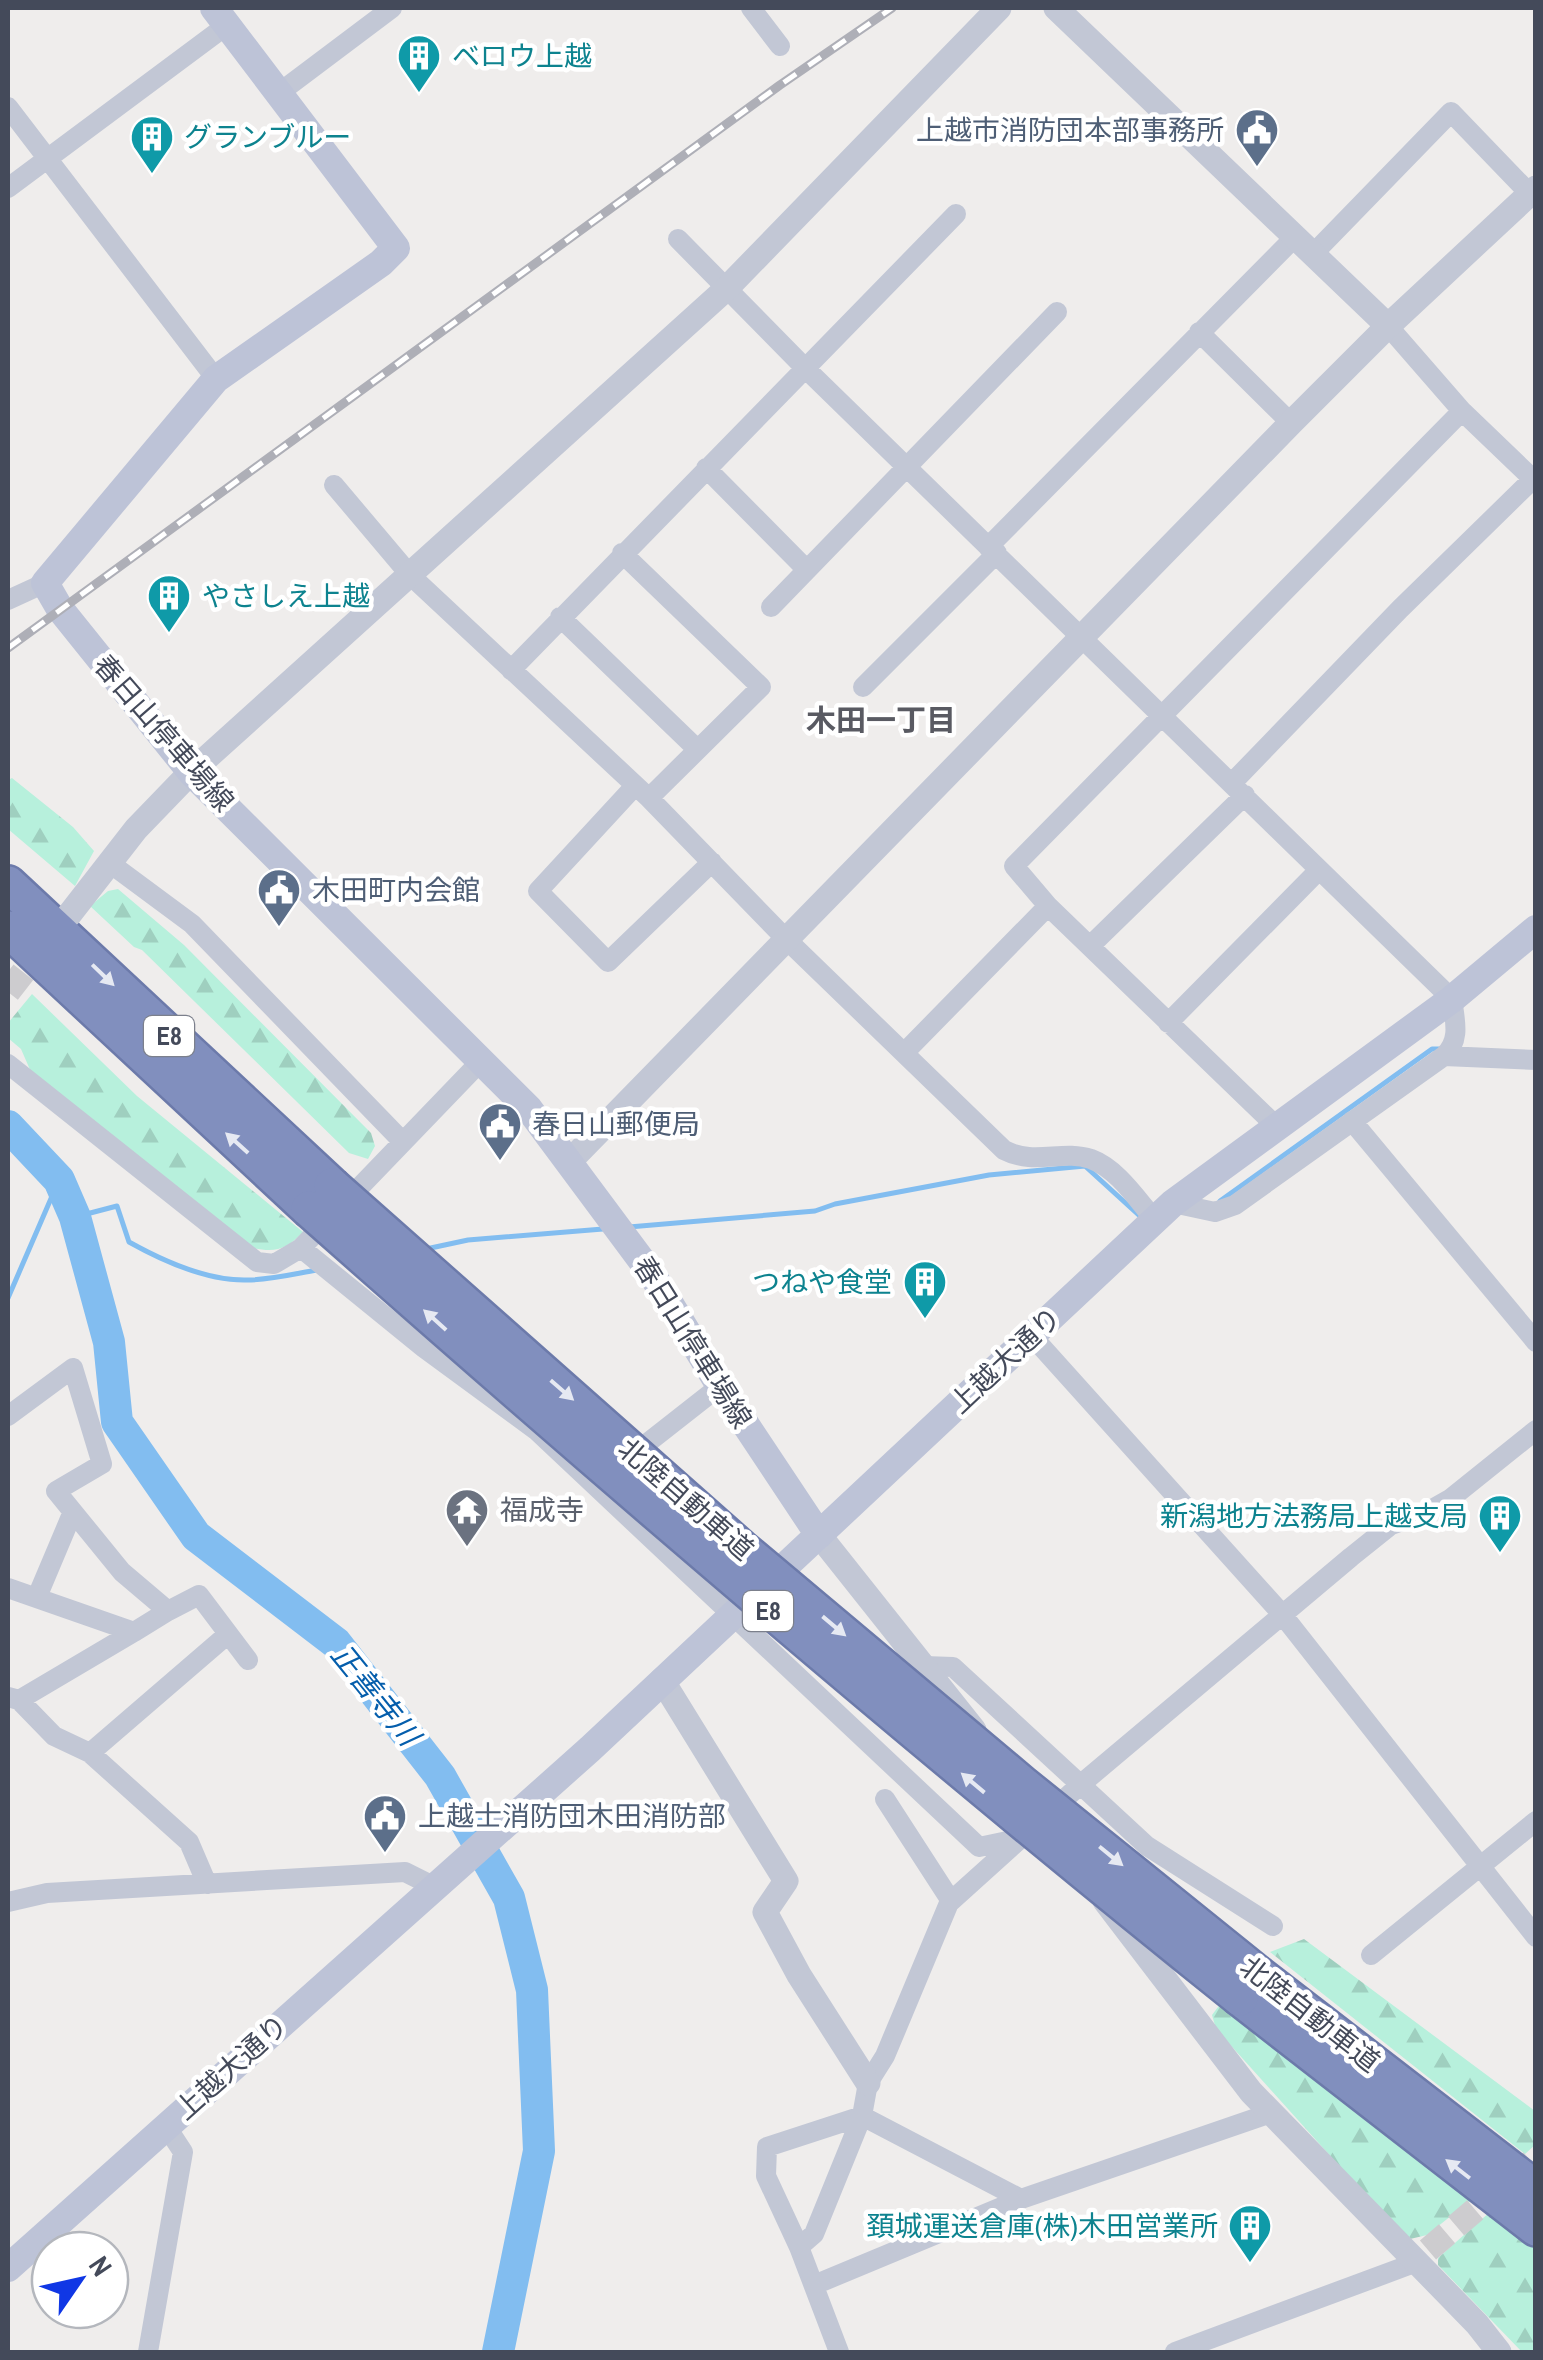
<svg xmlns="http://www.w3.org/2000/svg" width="1543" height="2360" viewBox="0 0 1543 2360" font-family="'Archivo Narrow','Noto Sans JP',sans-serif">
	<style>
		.forest { fill: url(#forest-firs) }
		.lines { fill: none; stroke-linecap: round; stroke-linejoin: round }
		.stream { stroke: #82bdf0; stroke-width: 5 }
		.river { stroke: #82bdf0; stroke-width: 32 }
		.tertiary-tunnel { stroke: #cdcccf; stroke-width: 25; stroke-dasharray: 25 12; stroke-linecap: butt }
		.motorway-casing { stroke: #6c7aaa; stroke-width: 40 }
		.minor { stroke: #c2c7d5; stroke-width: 20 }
		.tertiary { stroke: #c2c7d5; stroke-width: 25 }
		.secondary { stroke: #bdc3d7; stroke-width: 28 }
		.motorway { stroke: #818fbe; stroke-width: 35 }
		.rail-casing { stroke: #aeafb7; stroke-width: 9 }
		.rail { stroke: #fff; stroke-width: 5; stroke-dasharray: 15; stroke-linecap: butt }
		.motorway-bridge-casing { stroke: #6c7aaa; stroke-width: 40; stroke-linecap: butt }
		.motorway-bridge { stroke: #818fbe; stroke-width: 35 }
		.oneway { fill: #e6e9f2 }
		.labels { text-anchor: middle; stroke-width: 9; stroke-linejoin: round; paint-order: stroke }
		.shield { fill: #fff; stroke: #7c808c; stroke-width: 2.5 }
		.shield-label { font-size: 25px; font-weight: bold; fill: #444a5a }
		.culture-label { font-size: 28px; fill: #0d838f; stroke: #fff; text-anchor: start }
		.service-label { font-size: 28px; fill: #4e5e75; stroke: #fff; text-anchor: start }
		.street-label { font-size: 28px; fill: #444a5a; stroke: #fff }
		.worship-label { font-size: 28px; fill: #5b616d; stroke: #fff; text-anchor: start }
		.neighbourhood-label { font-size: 30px; font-weight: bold; fill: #595a62; stroke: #fff }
		.water-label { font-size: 30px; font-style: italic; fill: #055eac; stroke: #fff }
	</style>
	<defs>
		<pattern id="forest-firs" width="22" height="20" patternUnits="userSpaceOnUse" patternTransform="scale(2.5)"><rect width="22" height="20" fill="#b7f0dc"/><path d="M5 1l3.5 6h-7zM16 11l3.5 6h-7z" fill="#9fcfbf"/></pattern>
	</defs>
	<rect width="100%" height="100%" fill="#efedec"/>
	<path class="forest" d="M12 778 73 827 94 851 75 886 8 829V780Z
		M118 889 184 945 371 1133 375 1146 368 1159 349 1153 142 950 134 947 90 906 108 891Z
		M32 994 137 1096 303 1232C287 1249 276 1253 253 1248L31 1072 21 1049 8 1038V1023Z
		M1304 1939 1535 2111V2145L1525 2154 1270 1952Z
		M1224 1999 1476 2196 1427 2235 1410 2239 1379 2210 1216 2029 1212 2015Z
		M1491 2211 1535 2243V2352H1522L1438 2265V2258Z"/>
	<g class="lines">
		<path class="stream" d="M1220 1201 1432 1049H1440
			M75 1217 117 1206 129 1242C163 1261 208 1281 247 1280 270 1280 294 1274 317 1270
			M629 1227 815 1211 835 1204 989 1175 1085 1166 1142 1218
			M426 1249 468 1240 603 1229
			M8 1298 59 1180"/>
		<path class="river" d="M8 1126 59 1180 75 1217 109 1342 117 1422 196 1536 336 1643 440 1776 509 1898 532 1990 539 2151 498 2352"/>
		<path class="tertiary-tunnel" d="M8 992 47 942
			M1428 2250 1536 2158"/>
		<g class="motorway-casing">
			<path id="motorway" d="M8 884 332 1186
				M8 929 309 1209
				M1259 1975 1536 2189
				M1240 1998 1536 2228"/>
		</g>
		<path class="minor" d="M751 8 780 46
			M279 93 392 8
			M8 107 216 379
			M8 188 227 25
			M678 239 804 367 1452 999C1455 1021 1461 1040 1444 1056L1235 1205 1215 1212 1173 1203
			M1313 254 1451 112 1530 194
			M1388 326 1462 411 1536 482
			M1199 332 1291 423
			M706 468 807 570
			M334 485 410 575 649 798 786 939 1004 1150C1035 1166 1062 1149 1091 1159 1118 1169 1138 1201 1156 1221
			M988 547 1295 237
			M622 553 761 687 649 798
			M8 600 45 583
			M771 607 1057 312
			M560 617 697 749
			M511 670 956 214
			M863 687 997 553
			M1232 783 1400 609 1533 479
			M634 787 538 891 608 962 712 862
			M111 864 192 924 402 1141
			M1048 906 1014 866 1462 411
			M1090 946 1245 795
			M1168 1023 1319 870
			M904 1053 1048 906 1277 1127
			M1444 1056 1536 1060
			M482 1060 301 1248 424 1348 537 1431 979 1847 1017 1839
			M8 1064 257 1262 274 1264 301 1248
			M1352 1121 1536 1342
			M1031 1335 1281 1613 1536 1937
			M8 1416 73 1368 102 1464 56 1491 122 1572 168 1611 134 1632
			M627 1459 720 1386
			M8 1588 134 1632 19 1700
			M37 1597 72 1514
			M168 1611 199 1595 248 1660
			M924 1666 953 1667 1147 1846 1273 1926
			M8 1697 19 1700 54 1736 90 1753 189 1842 207 1884
			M90 1753 227 1635
			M885 1799 951 1901
			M8 1902 47 1893 405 1872 433 1886
			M1371 1955 1536 1821
			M799 2247 814 2234 862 2116 1021 2199
			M814 2285 1021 2199 1271 2113
			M148 2352 183 2152 166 2126
			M839 2352 799 2247 766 2176 767 2147 862 2116 868 2083 885 2056 949 1903 1080 1785 1351 1557 1391 1525 1427 1512 1450 1499 1536 1430
			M1175 2352 1417 2262"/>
		<path class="tertiary" d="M1056 8 1388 326
			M69 915 136 829 191 772 726 289 999 8
			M570 1161 1291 423 1388 326 1536 188
			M819 1535 974 1730
			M662 1680 786 1881 765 1912 799 1975 868 2083
			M1105 1901 1251 2092 1477 2324 1499 2352"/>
		<path class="secondary" d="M214 8 396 248 381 263 216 379 45 583 60 609 191 772 529 1109 651 1273 720 1386 819 1535
			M8 2268 590 1749 1173 1203 1452 999 1536 929"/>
		<use href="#motorway" class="motorway"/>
		<g class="rail-casing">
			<path id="rail" d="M8 648 780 85 892 8"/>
		</g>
		<use href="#rail" class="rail"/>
		<g class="motorway-bridge-casing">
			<path id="motorway-bridge" d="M332 1186 741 1548 1022 1784 1259 1975
				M309 1209C614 1479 922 1743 1240 1998"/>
		</g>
		<use href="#motorway-bridge" class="motorway-bridge"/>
	</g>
	<defs><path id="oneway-solid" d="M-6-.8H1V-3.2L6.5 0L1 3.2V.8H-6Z" transform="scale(2.5)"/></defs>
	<g class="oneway">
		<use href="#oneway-solid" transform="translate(103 975) rotate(44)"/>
		<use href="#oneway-solid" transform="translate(237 1143) rotate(-138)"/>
		<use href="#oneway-solid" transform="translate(435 1320) rotate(-138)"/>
		<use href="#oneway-solid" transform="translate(562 1390) rotate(41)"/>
		<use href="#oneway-solid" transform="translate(834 1626) rotate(40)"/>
		<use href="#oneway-solid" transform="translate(973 1783) rotate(-140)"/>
		<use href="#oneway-solid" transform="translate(1111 1856) rotate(39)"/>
		<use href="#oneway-solid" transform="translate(1458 2169) rotate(-142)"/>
	</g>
	<defs>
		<g id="building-pin" transform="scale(2.25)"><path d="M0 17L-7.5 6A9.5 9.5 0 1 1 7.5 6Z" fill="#0f9aa8" stroke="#fff"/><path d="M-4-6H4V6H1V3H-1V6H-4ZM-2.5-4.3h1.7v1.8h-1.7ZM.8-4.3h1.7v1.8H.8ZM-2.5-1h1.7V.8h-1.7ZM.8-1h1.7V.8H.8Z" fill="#fff"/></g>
		<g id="civic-pin" transform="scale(2.25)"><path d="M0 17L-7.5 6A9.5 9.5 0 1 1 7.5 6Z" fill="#5c6f8a" stroke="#fff"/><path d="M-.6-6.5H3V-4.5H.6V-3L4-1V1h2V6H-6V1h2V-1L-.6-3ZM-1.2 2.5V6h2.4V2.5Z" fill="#fff"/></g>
		<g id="temple-pin" transform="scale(2.25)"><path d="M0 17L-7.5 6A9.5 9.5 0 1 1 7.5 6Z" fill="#6b7280" stroke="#fff"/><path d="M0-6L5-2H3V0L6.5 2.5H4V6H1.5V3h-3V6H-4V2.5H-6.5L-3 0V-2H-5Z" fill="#fff"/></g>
	</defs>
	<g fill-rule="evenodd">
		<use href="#building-pin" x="419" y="56"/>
		<use href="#civic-pin" x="1257" y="130"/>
		<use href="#building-pin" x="152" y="137"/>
		<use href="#building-pin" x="169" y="596"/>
		<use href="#civic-pin" x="279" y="890"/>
		<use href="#civic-pin" x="500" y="1124"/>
		<use href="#building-pin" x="925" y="1282"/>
		<use href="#temple-pin" x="467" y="1510"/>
		<use href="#building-pin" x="1500" y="1516"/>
		<use href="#civic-pin" x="385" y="1816"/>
		<use href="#building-pin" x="1250" y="2226"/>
	</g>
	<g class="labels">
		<g class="shield">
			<rect x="144" y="1016" width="50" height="40" rx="8"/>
			<rect x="743" y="1591" width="50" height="40" rx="8"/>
		</g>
		<g class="shield-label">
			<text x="169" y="1045">E8</text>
			<text x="768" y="1620">E8</text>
		</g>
		<g class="culture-label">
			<text x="452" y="66">ベロウ上越</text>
			<text x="184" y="147">グランブルー</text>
			<text x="202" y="606">やさしえ上越</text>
			<text x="892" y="1292" text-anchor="end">つねや食堂</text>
			<text x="1468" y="1526" text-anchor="end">新潟地方法務局上越支局</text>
			<text x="1218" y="2236" text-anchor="end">頚城運送倉庫(株)木田営業所</text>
		</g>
		<g class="service-label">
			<text x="1224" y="140" text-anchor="end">上越市消防団本部事務所</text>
			<text x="312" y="900">木田町内会館</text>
			<text x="532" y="1134">春日山郵便局</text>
			<text x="418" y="1826">上越士消防団木田消防部</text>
		</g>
		<g class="street-label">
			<text transform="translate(164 733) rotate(49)" y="10">春日山停車場線</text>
			<text transform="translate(693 1342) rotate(58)" y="10">春日山停車場線</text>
			<text transform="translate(1005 1360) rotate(-43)" y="10">上越大通り</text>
			<text transform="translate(686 1499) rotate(41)" y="10">北陸自動車道</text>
			<text transform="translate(1310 2014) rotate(38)" y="10">北陸自動車道</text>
			<text transform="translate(231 2067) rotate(-42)" y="10">上越大通り</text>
		</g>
		<g class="worship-label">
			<text x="500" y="1520">福成寺</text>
		</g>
		<g class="neighbourhood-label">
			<text x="881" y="731">木田一丁目</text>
		</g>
		<g class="water-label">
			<text transform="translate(375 1695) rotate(51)" y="10">正善寺川</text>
		</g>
	</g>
	<rect width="1543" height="2360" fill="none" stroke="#444a5a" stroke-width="20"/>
	<g transform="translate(80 2280) rotate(56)"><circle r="48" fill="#ffffff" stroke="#b4b7bd" stroke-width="2.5"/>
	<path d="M0-8L18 38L0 25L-18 38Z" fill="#1037e5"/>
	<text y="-15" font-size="28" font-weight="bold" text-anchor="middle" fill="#444a5a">N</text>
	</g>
</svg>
